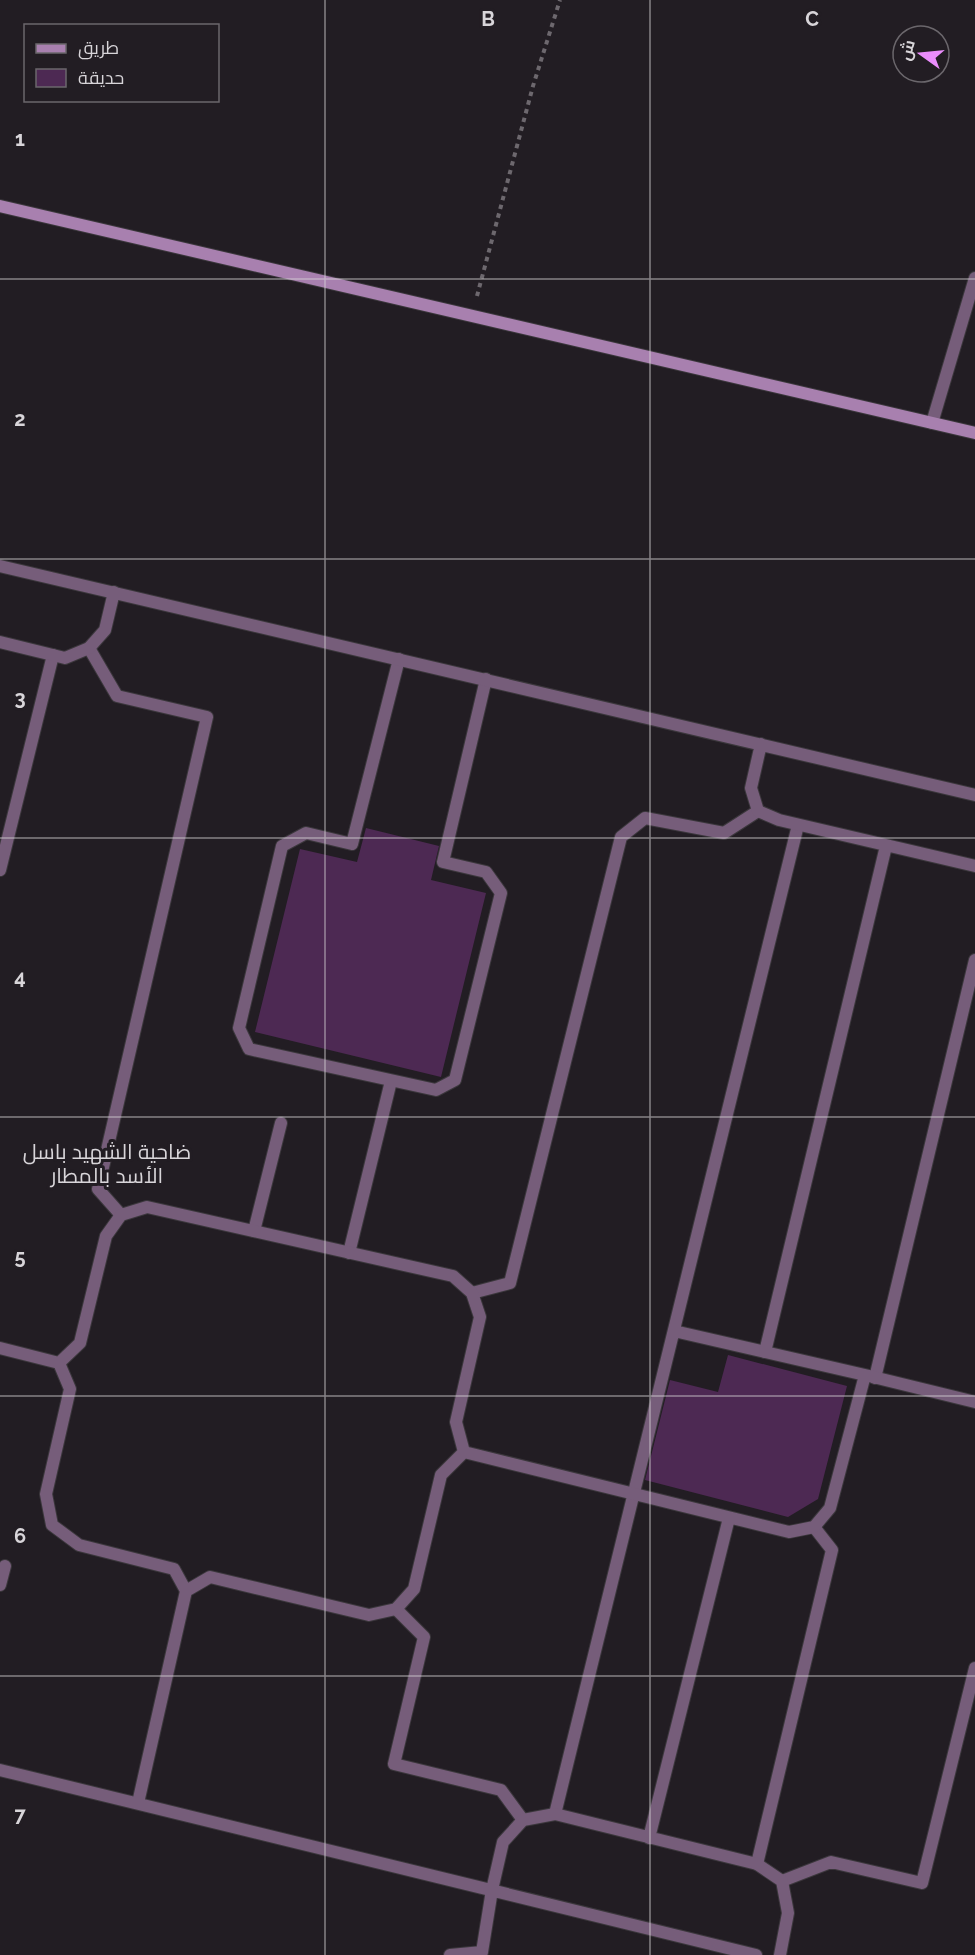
<svg xmlns="http://www.w3.org/2000/svg" width="975" height="1955" viewBox="0 0 975 1955" font-family="Raleway,Cairo,sans-serif">
	<style>
		.green { fill: #4d2953 }
		.lines { fill: none; stroke-linecap: round; stroke-linejoin: round }
		.service-casing { stroke: #3b373c; stroke-width: 14 }
		.minor-casing { stroke: #3b373c; stroke-width: 14 }
		.secondary-casing { stroke: #3b373c; stroke-width: 14 }
		.path { stroke: #6d686e; stroke-width: 4; stroke-dasharray: 4.5 4.5; stroke-linecap: butt }
		.service { stroke: #765d7a; stroke-width: 12 }
		.minor { stroke: #765d7a; stroke-width: 12 }
		.secondary { stroke: #a880af; stroke-width: 12 }
		.grid { fill: none; stroke: #d8d5d9; stroke-width: 1.5; stroke-opacity: 0.55 }
		.labels { text-anchor: middle; stroke-width: 6; stroke-linejoin: round; paint-order: stroke }
		.quarter-label { font-size: 21px; fill: #d8d5d9; stroke: #221d23 }
		.grid-label { font-size: 20px; text-anchor: middle; font-weight: bold; fill: #d8d5d9; stroke: #221d23; stroke-width: 6; stroke-linejoin: round; paint-order: stroke }
	</style>
	<rect width="100%" height="100%" fill="#221d23"/>
	<path class="green" d="M366 828 439 846 431 880 486 893 441 1077 255 1032 300 849 357 862Z
		M728 1355 847 1386 818 1499 788 1517 645 1480 670 1380 718 1392Z"/>
	<g class="lines">
		<g class="service-casing">
			<path id="service" d="M932 423 975 278
				M89 648 117 696 207 717 98 1189 121 1215
				M399 659 352 844 306 833 282 846 239 1028 249 1049 436 1090 455 1080 501 893 486 872 443 862 486 679
				M0 870 53 655
				M254 1231 281 1123
				M349 1253 391 1081
				M472 1293 510 1283 621 837 645 818 724 833 758 811
				M674 1331 765 1352
				M875 1378 975 960
				M0 1585 5 1566
				M396 1609 424 1637 394 1764 501 1790 523 1820
				M555 1814 798 825
				M757 1864 832 1550 814 1527
				M782 1881 831 1862 922 1883 975 1668"/>
		</g>
		<g class="minor-casing">
			<path id="minor" d="M0 566 975 795
				M0 642 65 658 89 648 105 630 114 592
				M761 744 751 788 758 811 779 820 975 866
				M0 1348 59 1363
				M865 1375 765 1352 886 846
				M186 1591 210 1577 369 1615 396 1609 414 1589 441 1475 464 1452
				M0 1770 756 1955
				M138 1803 186 1591 174 1569 79 1545 52 1525 46 1494 70 1389 59 1363 80 1343 106 1236 121 1215 147 1207 453 1276 472 1293 480 1317 456 1422 464 1452 789 1532 814 1527 830 1508 865 1375 975 1402
				M649 1838 729 1518
				M450 1955 482 1952 492 1890 503 1842 523 1820 555 1814 757 1864 782 1881 788 1913 780 1955"/>
		</g>
		<g class="secondary-casing">
			<path id="secondary" d="M0 206 975 433"/>
		</g>
		<path class="path" d="M477 296 533 86 560 0"/>
		<use href="#service" class="service"/>
		<use href="#minor" class="minor"/>
		<use href="#secondary" class="secondary"/>
	</g>
	<path class="grid" d="M325 0V1955M650 0V1955M0 279H975M0 559H975M0 838H975M0 1117H975M0 1396H975M0 1676H975"/>
	<g class="labels">
		<g class="quarter-label">
			<text x="107" y="1159">ضاحية الشهيد باسل<tspan x="107" dy="24">الأسد بالمطار</tspan></text>
		</g>
	</g>
	<g class="grid-label">
		<text x="488" y="26">B</text>
		<text x="812" y="26">C</text>
		<text x="20" y="146">1</text>
		<text x="20" y="426">2</text>
		<text x="20" y="705">3</text>
		<text x="20" y="984">4</text>
		<text x="20" y="1264">5</text>
		<text x="20" y="1543">6</text>
		<text x="20" y="1822">7</text>
	</g>
	<rect x="24" y="24" width="195" height="78" fill="#221d23" stroke="#6b676c" stroke-width="1.5"/>
	<rect x="36" y="44" width="30" height="9" fill="#a880af" stroke="#6b676c" stroke-width="1.5"/>
	<text x="78" y="54" font-size="18" fill="#d8d5d9">طريق</text>
	<rect x="36" y="69" width="30" height="18" fill="#4d2953" stroke="#6b676c" stroke-width="1.5"/>
	<text x="78" y="84" font-size="18" fill="#d8d5d9">حديقة</text>
	<g transform="translate(921 54) rotate(285)"><circle r="28" fill="#221d23" stroke="#6b676c" stroke-width="1.5"/>
	<path d="M0-4.5L10 22L0 15L-10 22Z" fill="#eb8dfc"/>
	<text y="-9" font-size="16" font-weight="bold" text-anchor="middle" fill="#d8d5d9">ش</text>
	</g>
</svg>
